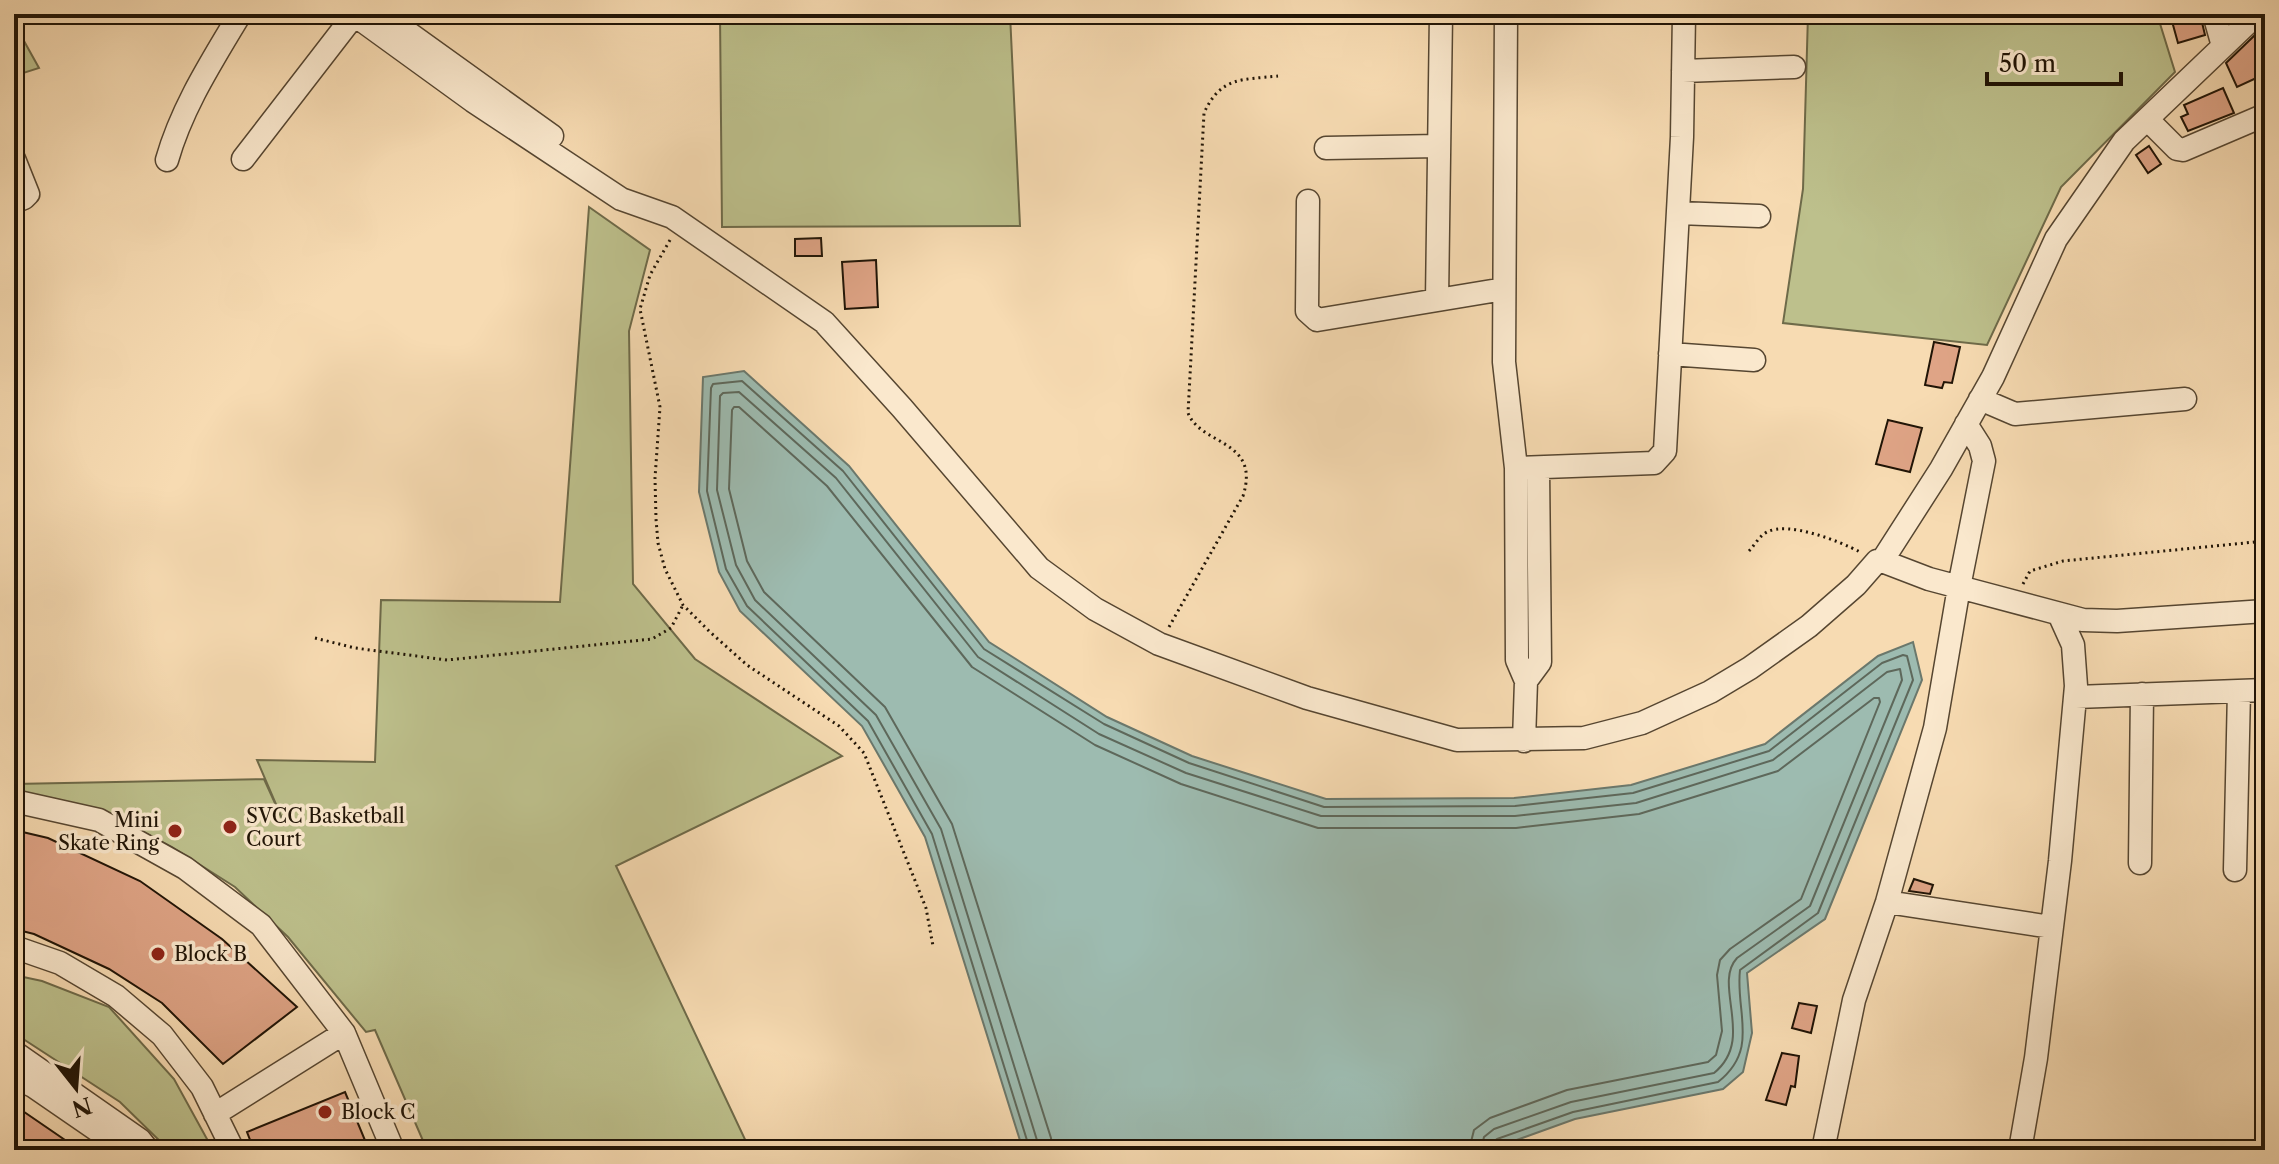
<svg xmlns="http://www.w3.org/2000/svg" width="2279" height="1164" viewBox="0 0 2279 1164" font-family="'Libre Caslon Text',serif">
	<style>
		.green { fill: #bdc08c; stroke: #6e6a49; stroke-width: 2 }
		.water { fill: #9dbbb0; stroke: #6b786c; stroke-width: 2 }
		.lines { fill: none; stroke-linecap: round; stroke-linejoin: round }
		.shore { stroke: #5e685b; stroke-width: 2 }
		.building { fill: #dfa486; stroke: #201406; stroke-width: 2 }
		.minor-casing { stroke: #564631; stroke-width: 25 }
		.path { stroke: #201406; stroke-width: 3; stroke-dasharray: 2 4; stroke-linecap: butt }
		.minor { stroke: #fae8cd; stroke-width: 22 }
		.poi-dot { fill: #8f2418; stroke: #fae8cd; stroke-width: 3 }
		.labels { text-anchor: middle; stroke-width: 7; stroke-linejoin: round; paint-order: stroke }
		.poi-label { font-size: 20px; fill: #201406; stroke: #fae8cd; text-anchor: start }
	</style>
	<rect width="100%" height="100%" fill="#f7dbb2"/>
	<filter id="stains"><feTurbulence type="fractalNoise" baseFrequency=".0025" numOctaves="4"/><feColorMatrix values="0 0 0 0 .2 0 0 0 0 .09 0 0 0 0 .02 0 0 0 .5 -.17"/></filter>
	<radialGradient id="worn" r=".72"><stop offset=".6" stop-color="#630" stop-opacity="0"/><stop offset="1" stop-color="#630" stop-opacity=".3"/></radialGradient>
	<path class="green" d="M720 14H1010L1020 226 722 227Z
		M1808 14H2157L2175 72 2061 187 1987 345 1783 323 1803 189Z
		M14 23 39 68 14 76Z
		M589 207 650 250 629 331 633 584 695 659 842 756 616 866 750 1150H427L375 1030 366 1032 288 937 235 887 172 847 107 813 14 810V784L264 779 284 823 257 760 375 762 381 600 560 602Z
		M14 975 42 981 109 1007 174 1079 213 1150H169L120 1102 14 1033Z"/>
	<path class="water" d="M744 371 849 466 989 642 1107 717 1192 756 1326 799 1514 798 1631 785 1765 744 1878 656 1913 642 1922 680 1825 919 1747 973 1752 1033 1743 1072 1723 1089 1575 1119 1489 1150H1023L925 837 862 726 740 611 719 572 699 492 703 377Z"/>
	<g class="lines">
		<path class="shore" d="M1030 1150 932 834 868 721 747 606 726 569 707 491 711 388 713 384 742 381 843 471 984 649 1104 724 1189 763 1324 807 1515 806 1633 793 1769 751 1882 663 1903 655 1907 656 1913 680 1818 913 1740 970C1735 1012 1760 1049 1718 1082L1573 1112 1497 1139 1492 1143 1491 1150
			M1040 1150 941 829 876 715 755 600 736 565 717 490 720 396 723 393 739 392 836 478 978 657 1099 734 1186 773 1321 816H1515L1636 803 1773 760 1887 672 1900 669 1902 680 1810 906 1737 958C1712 985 1756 1039 1714 1073L1571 1102 1494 1129 1484 1137 1481 1150
			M1052 1150 1051 1138 952 824 885 707 764 592 747 561 729 489 732 410 734 407H739L827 486 972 667 1095 745 1181 784 1318 828H1516L1639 814 1778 771 1874 698H1879L1880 702 1801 899 1730 949 1720 960 1717 975 1722 1031 1716 1055 1708 1062 1567 1090 1490 1118 1474 1130 1469 1150"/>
	</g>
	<path class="building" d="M2170 14H2200L2205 35 2178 43Z
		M2255 35 2265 57V74L2237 87 2226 63Z
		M2223 88 2234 113 2188 131 2181 117 2188 114 2184 105Z
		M2149 146 2161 164 2148 173 2136 155Z
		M821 238 822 256H795V239Z
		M876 260 878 307 845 309 842 262Z
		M1934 342 1960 347 1952 383 1944 382 1942 388 1925 385Z
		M1888 420 1922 428 1910 472 1876 464Z
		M14 830 48 838 140 881 222 939 297 1007 223 1064 162 1003 109 969 34 934 14 929Z
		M1914 879 1933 885 1930 894 1909 891Z
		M1799 1003 1817 1006 1811 1033 1792 1028Z
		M1782 1053 1799 1056 1795 1087 1791 1086 1786 1105 1766 1100Z
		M345 1092 369 1150H254L247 1132Z
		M14 1105 65 1140 58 1150H14Z"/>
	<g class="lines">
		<g class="minor-casing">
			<path id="minor" d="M353 14 473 101 621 199 672 217 824 322 902 408 1039 568 1095 609 1159 644 1307 698 1457 740 1584 738 1642 723 1710 692 1750 668 1809 626 1856 585 1877 561H1882L1941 469 1993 377 2056 239 2124 141 2257 14
				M382 14 552 136
				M1506 14 1504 362 1516 468 1517 660 1526 681 1524 741
				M2214 14 2223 46
				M1683 71 1794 67
				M2147 119 2177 149 2183 150 2265 115
				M1326 148 1438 146
				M14 159 28 194 24 198 14 202
				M243 159 355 14
				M167 160C182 107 212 61 240 14
				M1308 201 1307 311 1317 320 1504 289
				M1678 213 1759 216
				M1437 300 1441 14
				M1670 354 1754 360
				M1980 399 2015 414 2185 399
				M1516 468 1654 463 1665 451 1682 137 1684 14
				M1882 561 1929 579 2083 620 2117 621 2265 611
				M1526 681 1540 662 1538 468
				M2076 697 2265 690
				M14 801 99 820 185 868 261 925 344 1033 393 1150
				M2140 863 2142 694
				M2235 870 2239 691
				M1887 902 2051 927
				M14 947 60 963 116 996 162 1035 202 1087 233 1150
				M14 1052 140 1140 148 1150
				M14 1077 33 1086 126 1150
				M215 1114 344 1033
				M1823 1150 1854 1000 1887 902 1935 728 1959 587 1984 461 1980 446 1966 424
				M2020 1150 2036 1058 2060 861 2076 686 2073 645 2059 614"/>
		</g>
		<path class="path" d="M670 240 650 275 640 309 660 407 655 478 656 519 658 543 665 569 683 605 710 632 747 665 839 726 864 753 926 908 933 946
			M1749 551C1755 545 1759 536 1767 532 1789 521 1839 541 1860 552
			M2023 584 2030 571 2063 561 2265 541
			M1169 627 1243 496C1261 439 1201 446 1188 413L1204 113C1221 76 1242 80 1278 76
			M315 638 355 648 447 660 652 639 671 628 683 605"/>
		<use href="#minor" class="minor"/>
	</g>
	<g class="poi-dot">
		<circle cx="230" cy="827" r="8"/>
		<circle cx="175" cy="831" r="8"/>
		<circle cx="158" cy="954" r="8"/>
		<circle cx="325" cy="1112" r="8"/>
	</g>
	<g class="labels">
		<g class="poi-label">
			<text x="246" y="823">SVCC Basketball<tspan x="246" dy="23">Court</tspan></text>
			<text x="159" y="827" text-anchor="end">Mini<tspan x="159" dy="23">Skate Ring</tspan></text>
			<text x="174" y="961">Block B</text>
			<text x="341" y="1119">Block C</text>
		</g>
	</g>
	<rect width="2279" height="1164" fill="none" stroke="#f7dbb2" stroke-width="48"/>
	<rect x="16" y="16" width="2247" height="1132" fill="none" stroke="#201406" stroke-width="4"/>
	<rect x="24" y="24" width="2231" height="1116" fill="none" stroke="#201406" stroke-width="2"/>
	<g transform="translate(76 1088) rotate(163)" stroke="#fae8cd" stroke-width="6" paint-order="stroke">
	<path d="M0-6L14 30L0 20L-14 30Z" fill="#201406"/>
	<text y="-12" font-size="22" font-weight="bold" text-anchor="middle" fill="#201406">N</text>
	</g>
	<path d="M1987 72v12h134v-12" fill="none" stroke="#201406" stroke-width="4"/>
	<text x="1999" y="72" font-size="24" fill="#201406" stroke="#fae8cd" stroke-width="6" paint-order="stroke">50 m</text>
	<rect width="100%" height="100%" filter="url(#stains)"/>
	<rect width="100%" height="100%" fill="url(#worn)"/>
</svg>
